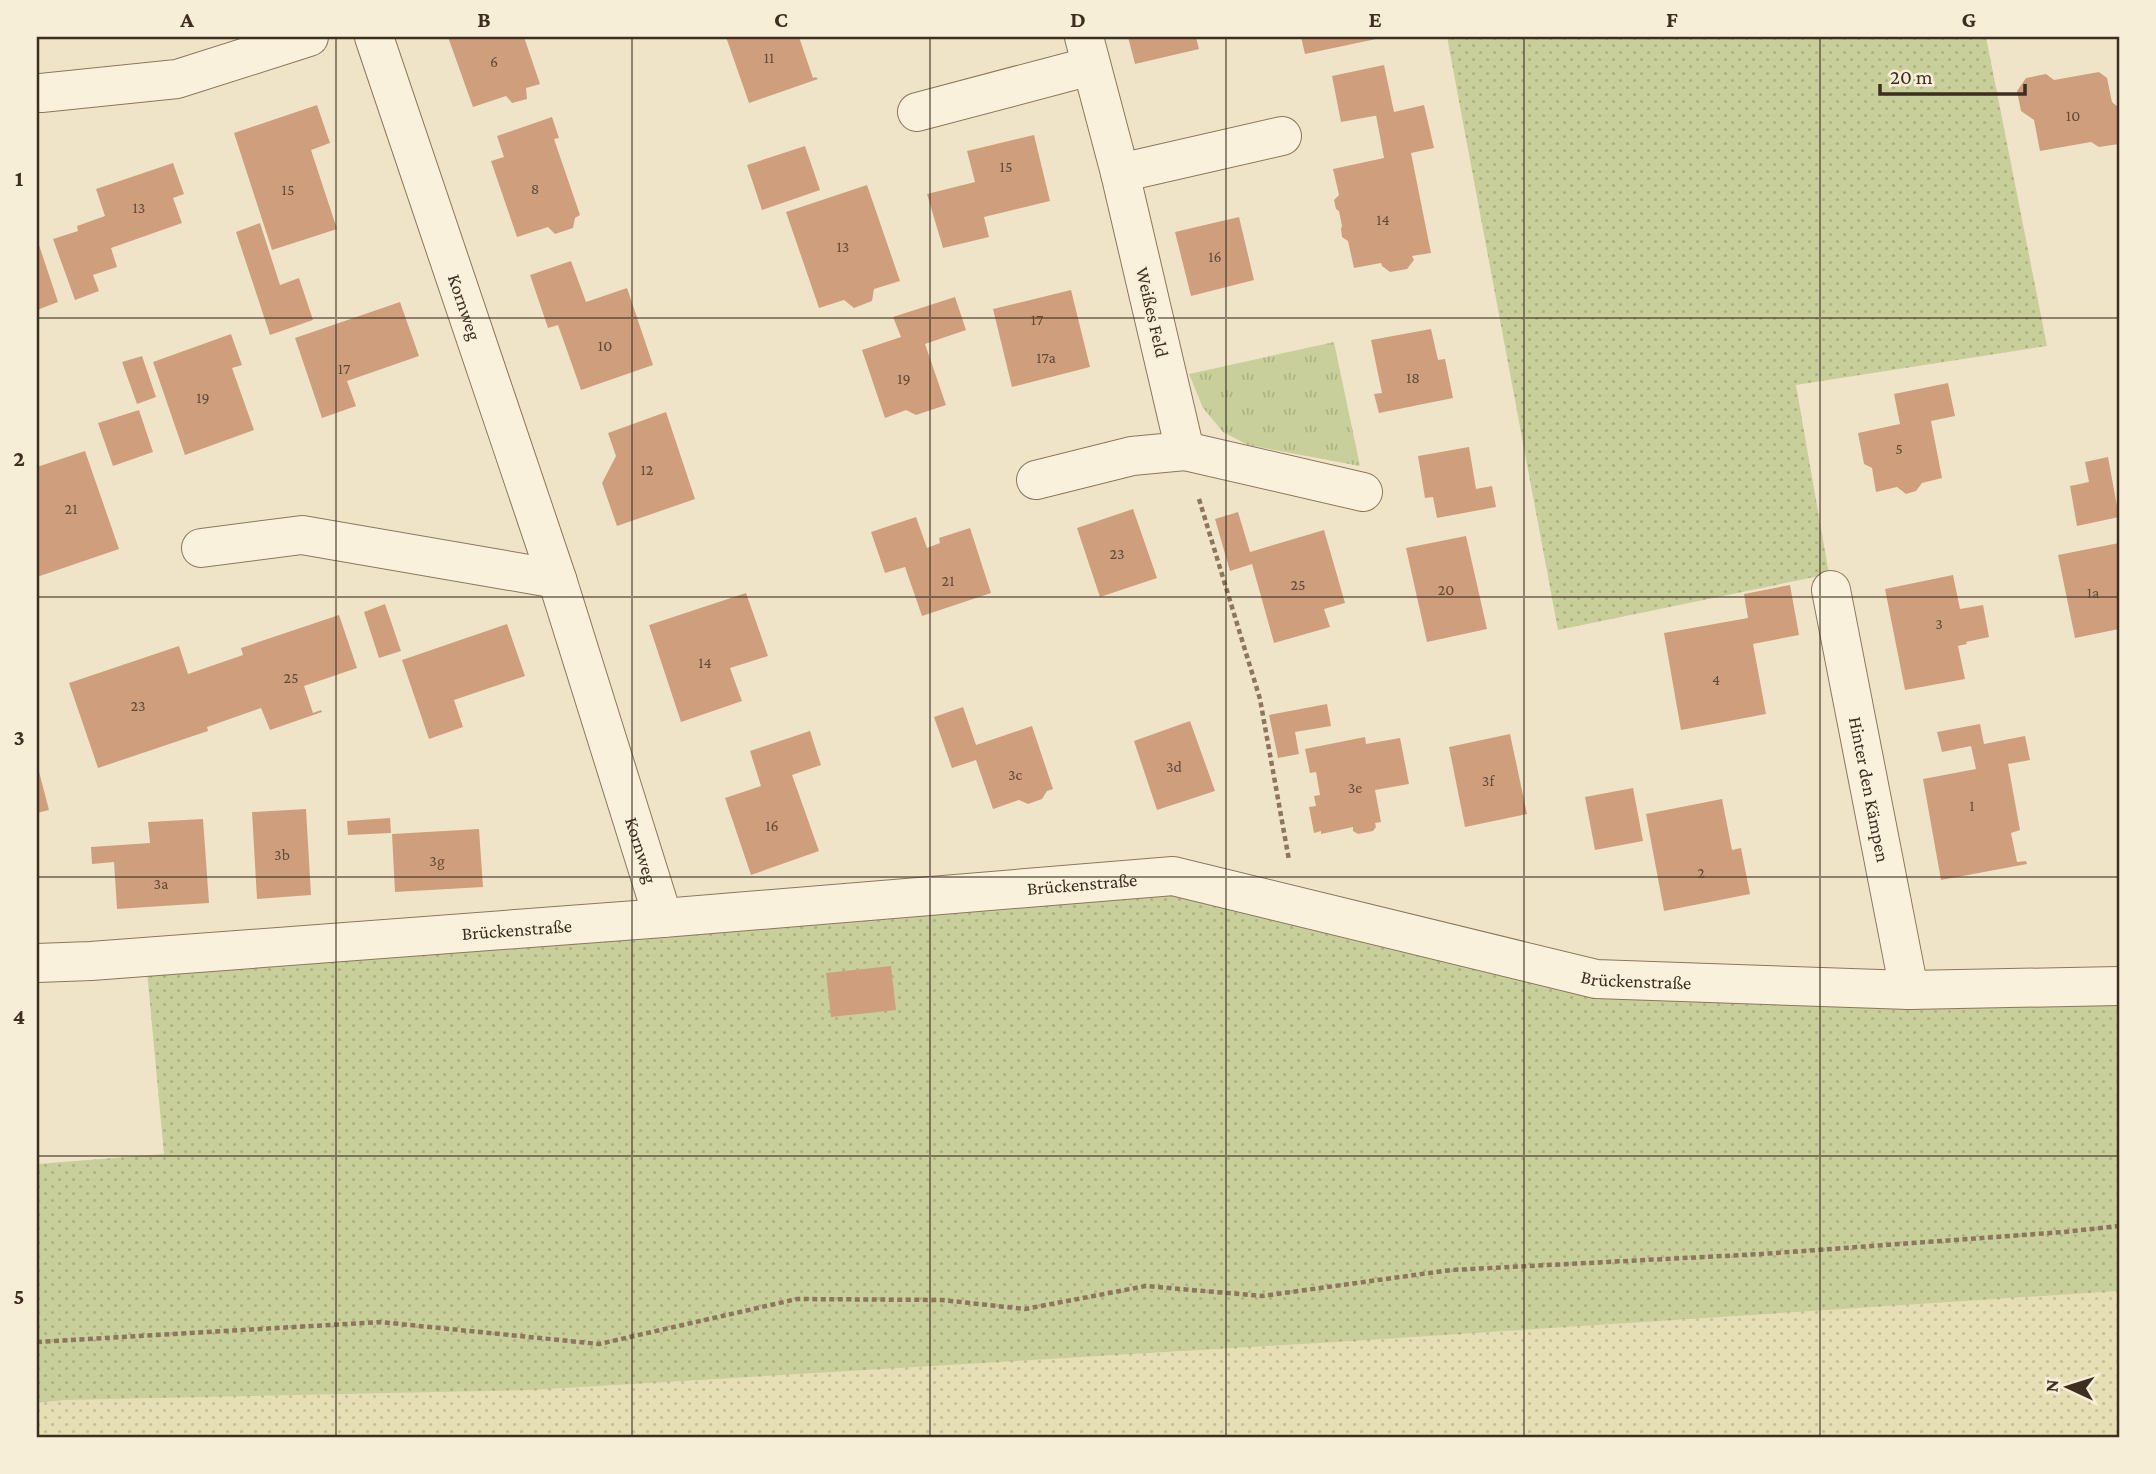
<svg xmlns="http://www.w3.org/2000/svg" width="2156" height="1474" viewBox="0 0 2156 1474" font-family="'Crimson Pro',serif">
	<style>
		.farmland { fill: url(#farmland-dots) }
		.grass { fill: url(#grass-dots) }
		.park { fill: url(#park-tufts) }
		.building { fill: #cf9f7d }
		.lines { fill: none; stroke-linecap: round; stroke-linejoin: round }
		.minor-casing { stroke: #8d765c; stroke-width: 40 }
		.path { stroke: #8d765c; stroke-width: 4.5; stroke-dasharray: 5 3.5; stroke-linecap: butt }
		.minor { stroke: #faf1dc; stroke-width: 38 }
		.grid { fill: none; stroke: #3d2e20; stroke-width: 2; stroke-opacity: 0.55 }
		.labels { text-anchor: middle; stroke-width: 5; stroke-linejoin: round; paint-order: stroke }
		.number-label { font-size: 16px; fill: #624a37 }
		.street-label { font-size: 19px; fill: #3d2e20; stroke: #f7eed8 }
		.neatline { fill: none; stroke: #3d2e20; stroke-width: 2.5 }
		.grid-label { font-size: 23px; text-anchor: middle; font-weight: bold; fill: #3d2e20 }
	</style>
	<defs>
		<pattern id="farmland-dots" width="8" height="8" patternUnits="userSpaceOnUse" patternTransform="scale(1.75)"><rect width="8" height="8" fill="#e6deb5"/><path d="M2 2h.1M6 6h.1" fill="none" stroke="#c6bf9b" stroke-width="1.8" stroke-linecap="round"/></pattern>
		<pattern id="grass-dots" width="8" height="8" patternUnits="userSpaceOnUse" patternTransform="scale(1.75)"><rect width="8" height="8" fill="#c9cf9b"/><path d="M2 2h.1M6 6h.1" fill="none" stroke="#aeb285" stroke-width="1.8" stroke-linecap="round"/></pattern>
		<pattern id="park-tufts" width="24" height="20" patternUnits="userSpaceOnUse" patternTransform="scale(1.75)"><rect width="24" height="20" fill="#c9cf9b"/><path d="M3 7l-1-3M5 7V3M7 7l1-3M15 17l-1-3M17 17v-4M19 17l1-3" fill="none" stroke="#aeb285"/></pattern>
	</defs>
	<rect width="100%" height="100%" fill="#f0e4c8"/>
	<path class="farmland" d="M2119 1291V1437H37V1403L66 1400 532 1390 1353 1341Z"/>
	<path class="grass" d="M1447 37H1986L2047 346 1796 385 1829 574 1558 630Z
		M1168 886 1595 992 2119 995V1291L1353 1341 532 1390 66 1400 37 1403V1164L164 1154 147 971Z"/>
	<path class="park" d="M1334 342 1360 466 1248 445 1223 432 1203 408 1189 374Z"/>
	<path class="building" d="M448 37H524L540 84 526 88 527 99 512 103 506 96 473 107Z
		M726 37H799L813 78 816 77 818 79 749 103Z
		M1128 37H1196L1199 49 1135 64Z
		M1301 37H1381V38L1305 54Z
		M1384 65 1394 112 1424 105 1434 148 1411 153 1431 253 1412 256 1414 260 1407 269 1390 272 1382 266 1381 263 1354 268 1348 241 1342 237 1341 229 1342 226 1339 211 1336 209 1334 200 1339 195 1333 169 1384 158 1376 115 1385 114 1341 122 1332 76Z
		M2099 72 2107 78 2112 102 2119 108V144L2099 147 2091 142 2040 151 2034 120 2021 111 2017 91 2026 78 2046 74 2054 80Z
		M317 105 330 143 311 150 337 229 272 250 234 133Z
		M552 117 559 138 554 139 580 215 575 218 573 228 555 234 548 227 517 237 491 161 504 157 497 136Z
		M1034 135 1050 201 984 217 989 237 943 248 927 194 975 182 967 151Z
		M805 146 820 190 762 210 747 165Z
		M173 163 184 194 173 198 182 223 111 248 117 267 93 275 99 291 75 300 53 239 78 231 77 226 105 216 96 189Z
		M867 185 900 281 874 289 872 301 854 308 844 300 819 308 786 212Z
		M1239 217 1254 280 1191 296 1175 232Z
		M260 223 280 285 299 278 313 320 270 335 236 232Z
		M37 245H39L58 302 37 310Z
		M571 261 586 302 627 288 653 365 581 390 558 325 548 328 530 275Z
		M1071 290 1090 367 1012 387 993 309Z
		M955 297 966 330 925 344 946 405 916 415 906 410 885 418 862 350 901 337 893 317Z
		M400 302 419 356 347 381 356 406 322 418 295 338Z
		M1431 329 1438 360 1445 359 1453 398 1379 413 1374 394 1382 393 1371 340Z
		M231 334 242 365 232 368 254 430 185 455 153 362Z
		M142 356 156 397 137 404 122 362Z
		M1948 383 1955 416 1931 421 1942 478 1922 483 1916 491 1906 494 1897 487 1876 492 1872 468 1864 464 1858 433 1900 424 1894 394Z
		M139 410 153 452 113 466 98 423Z
		M666 412 695 499 617 526 602 483 616 456 608 433Z
		M1469 447 1476 489 1492 486 1496 507 1437 518 1433 497 1425 498 1418 456Z
		M85 451 119 549 37 577V467Z
		M2108 457 2119 517 2077 526 2070 486 2089 482 2085 462Z
		M1133 509 1157 578 1100 597 1077 528Z
		M1238 512 1250 552 1324 530 1345 603 1324 609 1330 627 1274 643 1252 564 1230 571 1215 519Z
		M916 517 927 548 940 543 939 538 970 528 991 593 922 616 905 567 885 573 871 532Z
		M1466 536 1487 629 1427 642 1406 548Z
		M2119 543V629L2075 638 2058 555Z
		M1953 575 1960 609 1983 605 1989 637 1966 642 1967 644 1958 646 1965 679 1905 690 1885 589Z
		M1790 585 1799 635 1753 644 1766 714 1681 730 1664 633 1748 618 1744 594Z
		M746 593 768 656 730 668 742 701 681 722 649 625Z
		M385 604 401 651 379 658 364 612Z
		M339 615 357 668 304 686 313 713 321 710 322 712 270 730 261 708 207 727 208 731 98 768 69 683 179 646 188 674 243 655 241 648Z
		M507 624 525 676 454 700 463 727 429 739 402 660Z
		M1327 704 1331 726 1295 732 1299 754 1278 758 1269 715Z
		M963 707 976 745 1032 726 1053 789 1047 791 1042 799 1028 804 1019 800 993 809 976 760 952 768 934 717Z
		M1190 721 1215 791 1157 810 1134 741Z
		M1980 724 1984 744 2025 736 2030 760 2008 764 2020 830 2011 833 2017 862 2026 861 2027 864 1941 880 1923 779 1976 769 1971 746 1942 752 1937 732Z
		M810 731 821 765 792 775 819 851 751 875 725 798 761 786 750 751Z
		M1510 734 1527 814 1465 827 1449 747Z
		M1365 737 1366 744 1400 738 1409 784 1375 790 1381 822 1375 823 1376 827 1373 831 1358 834 1353 831V827L1321 834V831L1314 833 1309 807 1316 806 1314 796 1320 795 1316 772 1310 773 1305 749Z
		M37 764 49 810 37 813Z
		M1633 788 1643 841 1595 850 1585 797Z
		M1722 799 1732 850 1741 848 1750 894 1664 911 1646 814Z
		M306 809 311 895 257 899 252 812Z
		M390 818 391 833 348 835 347 821Z
		M203 819 209 903 117 909 114 862 92 864 91 847 150 843 148 822Z
		M479 829 483 887 395 892 392 834Z
		M891 966 896 1010 831 1017 826 973Z"/>
	<g class="lines">
		<g class="minor-casing">
			<g id="minor">
				<path id="s1" d="M374 37 557 579 663 918"/>
				<path d="M41 93 177 79 309 37"/>
				<path d="M917 112 1091 66"/>
				<path d="M1120 173 1282 136"/>
				<path d="M1185 451 1363 492"/>
				<path d="M1036 480 1132 456 1185 451 1120 173 1084 37"/>
				<path d="M201 548 302 535 557 579"/>
				<path id="s2" d="M1831 590 1909 990"/>
				<path id="s3" d="M37 963 91 961 663 918 1173 876 1596 979 1909 990 2119 986"/>
			</g>
		</g>
		<path class="path" d="M1199 499 1260 699 1289 860
			M37 1342 380 1322 599 1344 797 1299 942 1300 1025 1309 1146 1286 1262 1296 1451 1270 1762 1254 2064 1232 2119 1226"/>
		<use href="#minor" class="minor"/>
	</g>
	<path class="grid" d="M336 37V1437M632 37V1437M930 37V1437M1226 37V1437M1524 37V1437M1820 37V1437M37 318H2119M37 597H2119M37 877H2119M37 1156H2119"/>
	<g class="labels">
		<g class="number-label">
			<text x="769" y="63">11</text>
			<text x="494" y="67">6</text>
			<text x="2073" y="121">10</text>
			<text x="1006" y="172">15</text>
			<text x="535" y="194">8</text>
			<text x="288" y="195">15</text>
			<text x="139" y="213">13</text>
			<text x="1383" y="225">14</text>
			<text x="843" y="252">13</text>
			<text x="1215" y="262">16</text>
			<text x="1037" y="325">17</text>
			<text x="605" y="351">10</text>
			<text x="1046" y="363">17a</text>
			<text x="344" y="374">17</text>
			<text x="1413" y="383">18</text>
			<text x="904" y="384">19</text>
			<text x="203" y="403">19</text>
			<text x="1899" y="454">5</text>
			<text x="647" y="475">12</text>
			<text x="71" y="514">21</text>
			<text x="1117" y="559">23</text>
			<text x="948" y="586">21</text>
			<text x="1298" y="590">25</text>
			<text x="1446" y="595">20</text>
			<text x="2093" y="598">1a</text>
			<text x="1939" y="629">3</text>
			<text x="705" y="668">14</text>
			<text x="291" y="683">25</text>
			<text x="1716" y="685">4</text>
			<text x="138" y="711">23</text>
			<text x="1174" y="772">3d</text>
			<text x="1015" y="780">3c</text>
			<text x="1488" y="786">3f</text>
			<text x="1355" y="793">3e</text>
			<text x="1972" y="811">1</text>
			<text x="772" y="831">16</text>
			<text x="282" y="860">3b</text>
			<text x="437" y="866">3g</text>
			<text x="1701" y="878">2</text>
			<text x="161" y="889">3a</text>
		</g>
		<g class="street-label">
			<text dy="7" stroke="none"><textPath href="#s1" startOffset="285">Kornweg</textPath></text>
			<text transform="translate(1153 312) rotate(77)" y="7">Weißes Feld</text>
			<text dy="7" stroke="none"><textPath href="#s2" startOffset="203">Hinter den Kämpen</textPath></text>
			<text dy="7" stroke="none"><textPath href="#s1" startOffset="856">Kornweg</textPath></text>
			<text dy="7" stroke="none"><textPath href="#s3" startOffset="1048">Brückenstraße</textPath></text>
			<text dy="7" stroke="none"><textPath href="#s3" startOffset="481">Brückenstraße</textPath></text>
			<text dy="7" stroke="none"><textPath href="#s3" startOffset="1615">Brückenstraße</textPath></text>
		</g>
	</g>
	<rect width="2156" height="1474" fill="none" stroke="#f7eed8" stroke-width="77"/>
	<g transform="translate(2068 1387) rotate(274)" stroke="#f7eed8" stroke-width="5" paint-order="stroke">
	<path d="M0-5L12 26L0 18L-12 26Z" fill="#3d2e20"/>
	<text y="-10" font-size="19" font-weight="bold" text-anchor="middle" fill="#3d2e20">N</text>
	</g>
	<path d="M1880 84v10h145v-10" fill="none" stroke="#3d2e20" stroke-width="3.5"/>
	<text x="1890" y="84" font-size="21" fill="#3d2e20" stroke="#f7eed8" stroke-width="5" paint-order="stroke">20 m</text>
	<rect x="38" y="38" width="2080" height="1398" class="neatline"/>
	<g class="grid-label">
		<text x="187" y="27">A</text>
		<text x="484" y="27">B</text>
		<text x="781" y="27">C</text>
		<text x="1078" y="27">D</text>
		<text x="1375" y="27">E</text>
		<text x="1672" y="27">F</text>
		<text x="1969" y="27">G</text>
		<text x="19" y="186">1</text>
		<text x="19" y="466">2</text>
		<text x="19" y="745">3</text>
		<text x="19" y="1024">4</text>
		<text x="19" y="1304">5</text>
	</g>
</svg>
